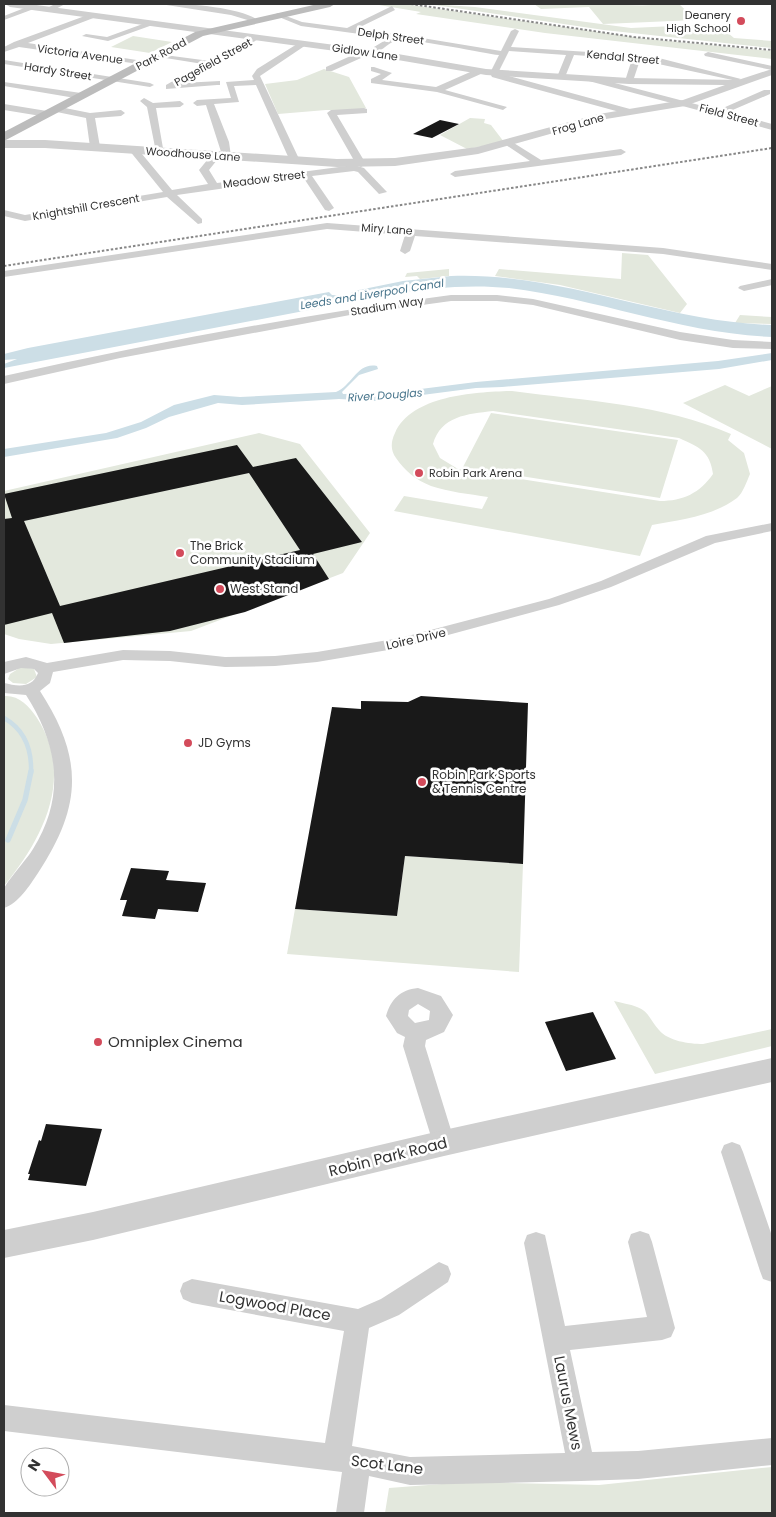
<svg xmlns="http://www.w3.org/2000/svg" width="776" height="1517" viewBox="0 0 776 1517" font-family="Poppins,sans-serif">
	<style>
		.green { fill: #e3e8dd; fill-rule: evenodd }
		.water { fill: #ccdee6 }
		.lines { fill: none; stroke-linecap: round; stroke-linejoin: round }
		.stream-far1 { stroke: #ccdee6; stroke-width: 4.5 }
		.stream { stroke: #ccdee6; stroke-width: 5.5 }
		.building { fill: #191919; fill-rule: evenodd }
		.minor { fill: #cfcfcf; fill-rule: evenodd }
		.tertiary { fill: #cfcfcf; fill-rule: evenodd }
		.secondary { fill: #bcbcbc; fill-rule: evenodd }
		.rail { stroke: #878787; stroke-width: 2; stroke-dasharray: 2.5 2; stroke-linecap: butt }
		.poi-dot { fill: #d34b5b; stroke: #fff; stroke-width: 2 }
		.labels { text-anchor: middle; stroke-width: 5; stroke-linejoin: round; paint-order: stroke }
		.far-poi-label { font-size: 11px; fill: #323232; stroke: #fff; text-anchor: end }
		.far-street-label { font-size: 11px; fill: #323232; stroke: #fff }
		.far-water-label { font-size: 11px; font-style: italic; fill: #48758c; stroke: #fff }
		.poi-label { font-size: 12px; fill: #323232; stroke: #fff; text-anchor: start }
		.street-label { font-size: 12px; fill: #323232; stroke: #fff }
		.near-poi-label { font-size: 15px; fill: #323232; stroke: #fff; text-anchor: start }
		.near-street-label { font-size: 15px; fill: #323232; stroke: #fff }
	</style>
	<rect width="100%" height="100%" fill="#fff"/>
	<path class="green" d="M373 4H405L647 39 772 51V59L545 33 416 14 421 12Z
		M428 4 475 7 631 28 717 24 734 38 772 41V48L604 30Z
		M534 4H659L625 6 679 4 696 20 603 24 589 7 541 9Z
		M133 36 172 42 150 53 111 47Z
		M324 69 349 77 366 108 357 110H326L278 114 265 84 297 80Z
		M470 118 485 119 484 123 491 125 504 142 467 149 440 135Z
		M622 253 648 255 687 304 680 313 560 285 495 276 499 269 621 279Z
		M449 269V276L420 279 417 276 405 277 407 273Z
		M740 315 772 317V324L735 323Z
		M725 385 749 396 772 386V449L683 403Z
		M512 391C585 401 663 404 731 434L728 440 744 453 750 474C747 481 743 493 737 498 713 516 680 520 652 525L640 556 394 511 404 496 482 509 488 497C469 494 449 492 431 486 416 480 405 471 396 458 390 450 391 441 395 433 412 395 476 392 512 391ZM493 411 679 438C699 447 710 451 713 474 700 493 683 501 660 501L458 469 440 458 433 444C441 416 467 414 493 411Z
		M491 413 678 440 660 498 463 467Z
		M259 433 300 444 370 533 343 573 191 631 51 644 19 639 4 634V491Z
		M21 667 34 669 37 677 26 684 13 683 8 679 10 674Z
		M4 696C19 695 29 706 37 718 75 777 43 838 4 886Z
		M405 856 523 864 519 972 287 954 295 909 397 916Z
		M614 1001C621 1003 630 1004 637 1007 649 1011 651 1022 659 1030 668 1041 689 1044 703 1044L772 1029V1046L655 1074Z
		M772 1467V1513H385L389 1488 468 1482 599 1485Z"/>
	<path class="water" d="M451 276C562 272 663 322 772 325V337C680 333 599 299 509 288 469 284 431 288 392 294 368 298 348 297 325 307L4 368V364L17 359 4 360V354L28 348 329 292 332 295 347 296 354 291 403 281Z
		M772 353V360L719 369 502 387 476 388 376 401 339 399 242 405 218 403 169 417 146 428 117 438 4 457V449L106 433 141 422 174 405 214 395 240 397 336 392C352 386 357 362 377 366L378 369 359 375 342 392 343 394 389 393 476 382 718 361Z"/>
	<g class="lines">
		<path class="stream-far1" d="M4 718C25 730 32 749 31 773"/>
		<path class="stream" d="M8 840 25 800 31 771"/>
	</g>
	<path class="building" d="M440 120 459 124 432 138 413 134Z
		M237 445 253 467 296 458 362 542 313 554 329 579 245 612 170 631 64 643 52 613 4 625V519L12 518 4 494ZM249 473 300 550 60 606 24 521Z
		M421 696 528 703 523 864 405 856 397 916 295 909 332 707 361 709V701L408 702Z
		M131 868 169 871 166 880 206 883 198 912 158 909 155 919 122 916 127 900H120Z
		M593 1012 616 1059 566 1071 545 1022Z
		M46 1124 102 1129 86 1186 28 1180 30 1174H28L39 1140 41 1141Z"/>
	<g class="lines">
		<path class="minor" d="M55 4H65L52 11 45 9Z
			M160 4C184 3 239 7 258 20L254 22 231 15Z
			M307 4H321L326 6 322 8Z
			M32 5 39 7 4 20V16Z
			M392 6 395 10 356 29 395 34 401 32 404 35 501 51 511 31 515 29 519 31 511 47 651 56 741 79 737 81 640 60 633 81 629 83 625 81 632 59 574 55 565 77 561 79 557 77 566 55 509 51 498 73 630 109V113L627 114 492 77 490 73 499 55C483 53 407 37 397 40 387 43 380 54 370 54L332 71H326V67L364 50H369L389 38 301 26 274 15 278 13 302 22 347 28Z
			M93 13H96V17L28 43 143 61 147 63 146 65 19 47 4 52V47L14 42Z
			M151 21 158 23 108 41 82 36 86 34 107 37Z
			M255 35 262 37 182 83 220 81V85H217L166 89V85L203 64 153 56 157 54 210 61Z
			M302 41 309 43 260 76 300 161 295 164 290 161 256 85 234 86 239 102 214 104 229 142 231 156 223 158 206 105 197 106 193 103 197 100 231 98 226 82 254 80 252 76 257 69Z
			M708 52 772 66V70L705 56 704 54Z
			M4 60 150 83 154 85 150 87 4 64Z
			M374 67 392 73 382 80 436 87 477 69H483V73L445 90 507 107 503 110 437 92 371 83V79L381 74 371 71V67Z
			M588 76 722 111 723 108 764 90H770V94L728 112 772 124V130L585 80 584 78Z
			M4 82 81 93 85 96 81 99 4 86Z
			M144 98 153 103 180 101 184 104 180 107 156 108 164 154 156 152 147 107 140 101Z
			M4 104 47 111 51 114 47 117 4 110Z
			M55 106 90 113 121 110 125 113 121 116 95 118 100 147 95 150 90 147 86 118 52 111 51 109Z
			M364 108 367 109V113L337 115 366 164 361 167 356 164 327 113 331 110Z
			M509 140 541 160 621 149 626 152 621 155 455 177 450 174 455 171 530 161 506 145 504 143Z
			M134 147 137 148 172 190 208 184 199 170 213 153 216 152 221 155 209 170 217 183 354 165 364 168 387 192 379 194 358 172 354 171 312 176 334 208 329 211 325 210 303 177 177 195 202 219V223L198 224 167 197 25 221 4 216V210L25 215 163 192 129 150Z
			M327 223 663 248 772 264V270L663 254 415 236 410 251 405 254 400 251 405 235 327 229 4 277V271Z
			M772 279V285L744 291 738 288 740 286Z
			M451 295H497L533 299 680 332 733 340 772 342V349L733 348 680 340 533 305 497 301H451L350 315 120 358 4 384V376C152 343 301 315 451 295Z
			M772 523V531L715 543 611 587 559 605 400 648 317 662 275 666 225 667 170 661 123 660 53 672 50 683 40 691C84 759 82 806 38 873 30 885 18 904 4 908 4 903 2 894 4 889 6 882 28 858 33 849 66 796 58 745 26 695L4 693V683C17 686 32 689 38 673L34 669 21 668 4 674V662L26 657 47 663 123 650 170 651 225 657 275 656 317 652 400 638 549 599 601 581 706 536Z
			M418 988 441 996 453 1015 444 1032 426 1040 425 1046 455 1143 452 1150 444 1153 436 1150 433 1143 403 1046 405 1037 397 1033 386 1016C391 999 400 990 418 988ZM418 1004 430 1011 429 1020 415 1023 408 1016 409 1010Z
			M732 1142 740 1145 743 1152 772 1236V1282L763 1279 760 1271 721 1152 724 1145Z
			M640 1231 649 1234 652 1242 675 1328 671 1337 662 1340 570 1350 592 1452 638 1451 772 1438V1465L638 1479 581 1481 410 1485 369 1476 364 1513H336L342 1472 4 1431V1405L325 1443 344 1331 192 1303 183 1299 180 1291 183 1283 192 1279 358 1309 381 1299 439 1262 448 1266 451 1274 448 1282 399 1315 369 1328 352 1446 410 1457 565 1453 524 1243 527 1235 536 1232 545 1235 565 1326 647 1317 628 1242 631 1234Z"/>
		<path class="tertiary" d="M5 4H29L380 51 486 69 629 78 738 80 772 69V75L685 106 600 120 478 154 395 166 337 167 45 148H4V140H45L337 159 395 158 477 147 599 114 683 100 725 85 629 84 486 75 380 57 10 7Z
			M772 1058V1082L444 1156 93 1240 4 1258V1230L93 1212 444 1130Z"/>
		<path class="secondary" d="M318 4H335L330 7 203 36 4 141V132L195 32Z"/>
		<path class="rail" d="M411 4 634 37 772 50
			M4 266 772 148"/>
	</g>
	<g class="poi-dot">
		<circle cx="741" cy="21" r="5"/>
		<circle cx="419" cy="473" r="5"/>
		<circle cx="180" cy="553" r="5"/>
		<circle cx="220" cy="589" r="5"/>
		<circle cx="188" cy="743" r="5"/>
		<circle cx="422" cy="782" r="5"/>
		<circle cx="98" cy="1042" r="5"/>
	</g>
	<g class="labels">
		<g class="far-poi-label">
			<text x="731" y="19">Deanery<tspan x="731" dy="13">High School</tspan></text>
			<text x="429" y="477" text-anchor="start">Robin Park Arena</text>
		</g>
		<g class="far-street-label">
			<text transform="translate(391 36) rotate(8)" y="4">Delph Street</text>
			<text transform="translate(365 52) rotate(8)" y="4">Gidlow Lane</text>
			<text transform="translate(80 54) rotate(8)" y="4">Victoria Avenue</text>
			<text transform="translate(161 54) rotate(-28)" y="4">Park Road</text>
			<text transform="translate(623 57) rotate(5)" y="4">Kendal Street</text>
			<text transform="translate(213 62) rotate(-29)" y="4">Pagefield Street</text>
			<text transform="translate(58 71) rotate(9)" y="4">Hardy Street</text>
			<text transform="translate(729 115) rotate(15)" y="4">Field Street</text>
			<text transform="translate(578 124) rotate(-16)" y="4">Frog Lane</text>
			<text transform="translate(193 154) rotate(4)" y="4">Woodhouse Lane</text>
			<text transform="translate(264 179) rotate(-7)" y="4">Meadow Street</text>
			<text transform="translate(86 207) rotate(-10)" y="4">Knightshill Crescent</text>
			<text transform="translate(387 229) rotate(4)" y="4">Miry Lane</text>
			<text transform="translate(387 306) rotate(-9)" y="4">Stadium Way</text>
		</g>
		<g class="far-water-label">
			<text transform="translate(372 294) rotate(-9)" y="4">Leeds and Liverpool Canal</text>
			<text transform="translate(385 395) rotate(-4)" y="4">River Douglas</text>
		</g>
		<g class="poi-label">
			<text x="190" y="550">The Brick<tspan x="190" dy="14">Community Stadium</tspan></text>
			<text x="230" y="593">West Stand</text>
			<text x="198" y="747">JD Gyms</text>
			<text x="432" y="779">Robin Park Sports<tspan x="432" dy="14">&amp; Tennis Centre</tspan></text>
		</g>
		<g class="street-label">
			<text transform="translate(416 639) rotate(-13)" y="4">Loire Drive</text>
		</g>
		<g class="near-poi-label">
			<text x="108" y="1047">Omniplex Cinema</text>
		</g>
		<g class="near-street-label">
			<text transform="translate(388 1157) rotate(-14)" y="5">Robin Park Road</text>
			<text transform="translate(275 1306) rotate(10)" y="5">Logwood Place</text>
			<text transform="translate(568 1403) rotate(79)" y="5">Laurus Mews</text>
			<text transform="translate(387 1465) rotate(7)" y="5">Scot Lane</text>
		</g>
	</g>
	<rect width="776" height="1517" fill="none" stroke="#323232" stroke-width="10"/>
	<g transform="translate(45 1472) rotate(302)"><circle r="24" fill="#ffffff" stroke="#adadad"/>
	<path d="M0-4L9 19L0 12L-9 19Z" fill="#d34b5b"/>
	<text y="-8" font-size="14" font-weight="bold" text-anchor="middle" fill="#323232">N</text>
	</g>
</svg>
